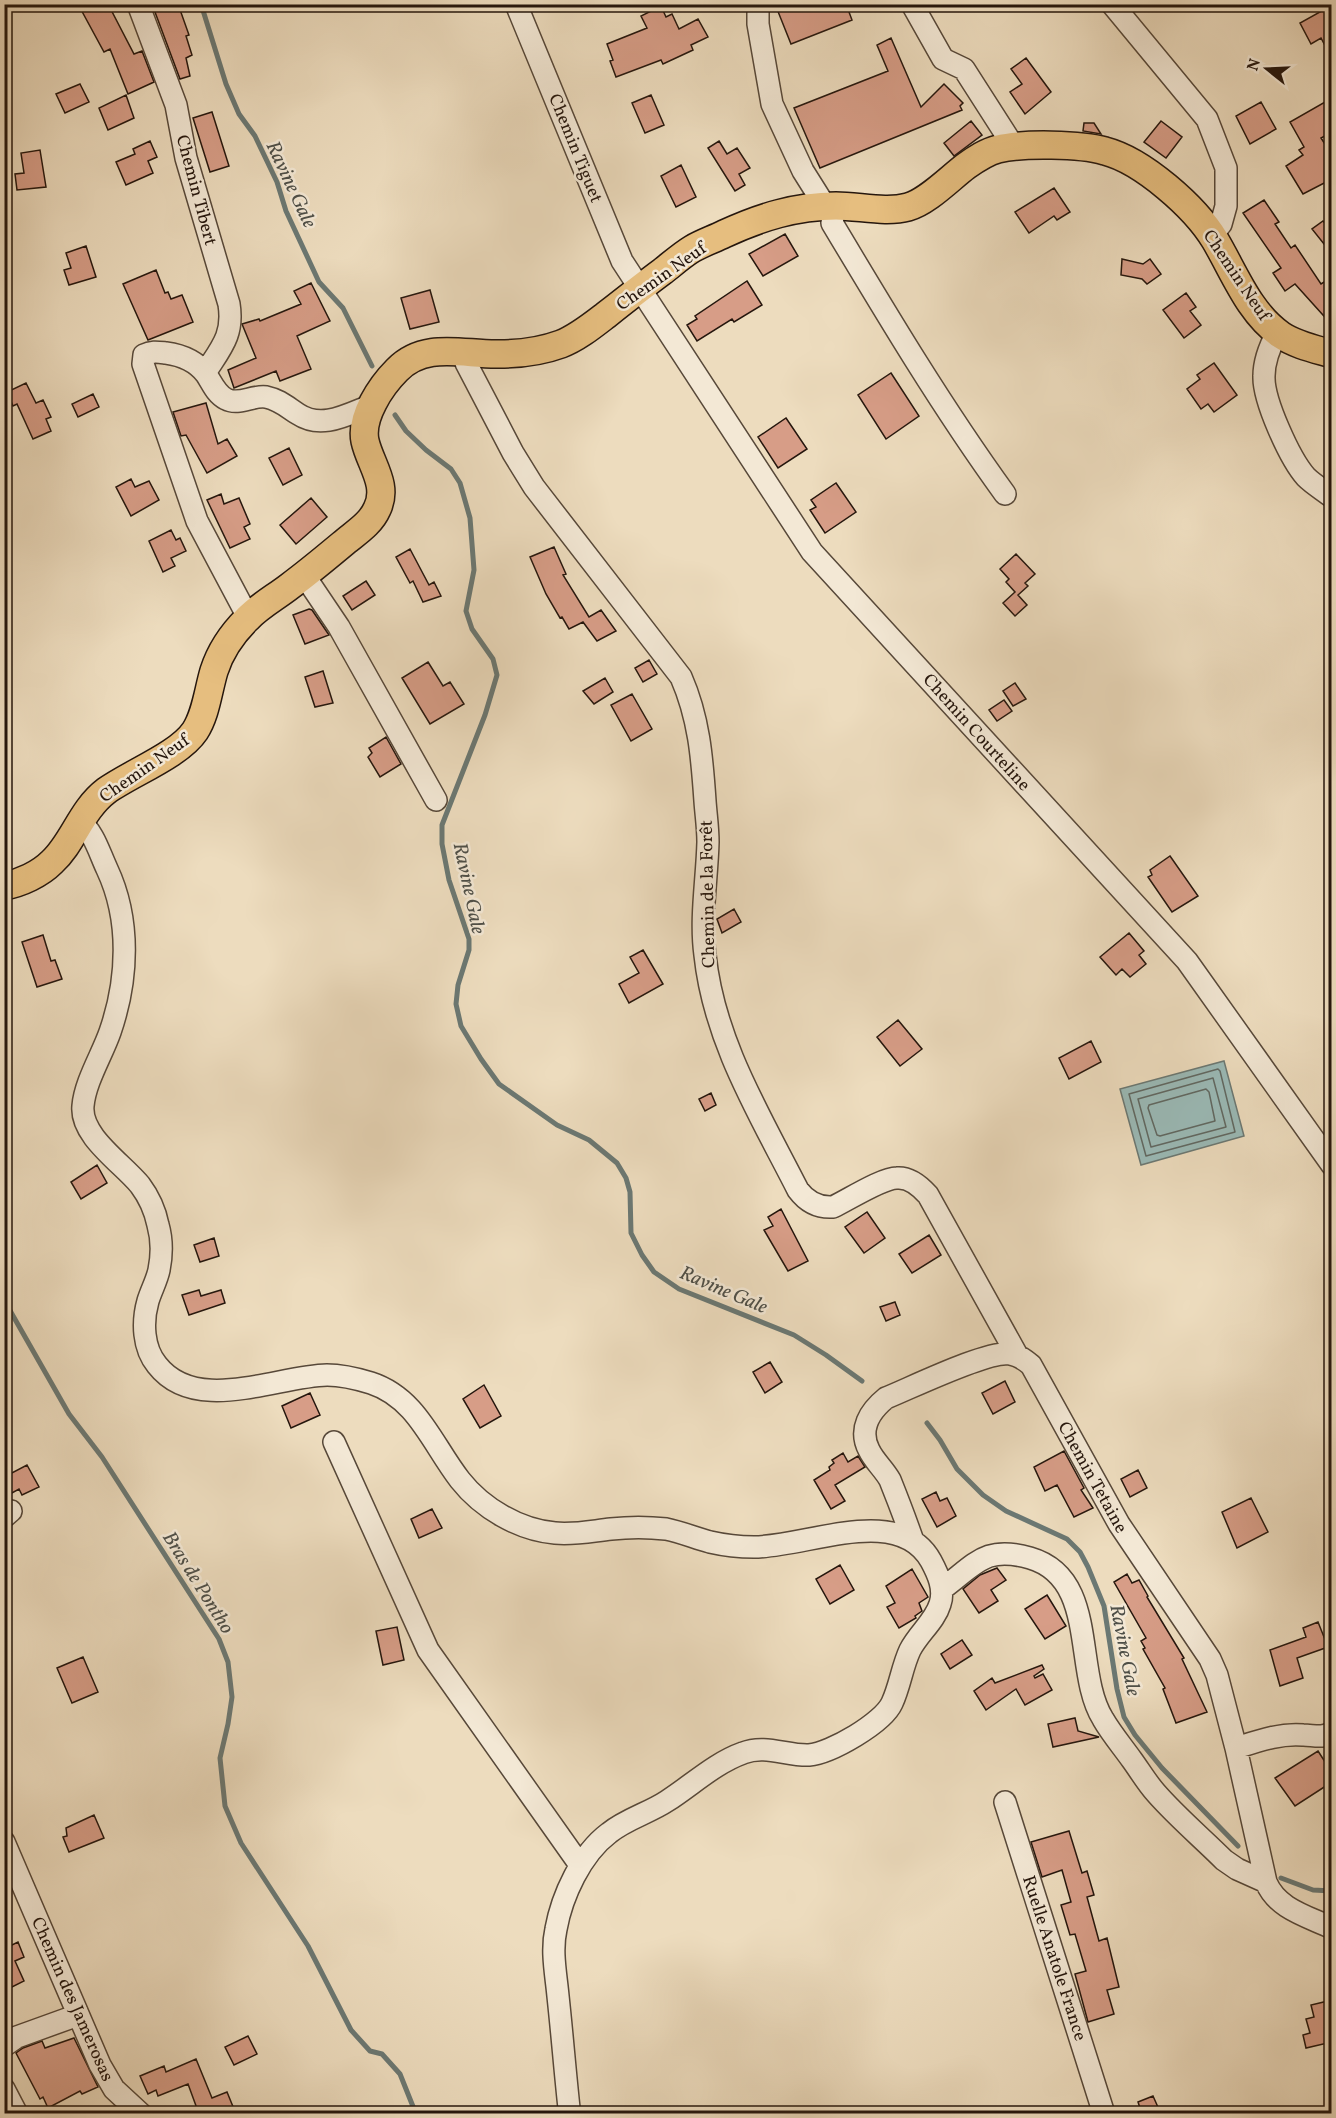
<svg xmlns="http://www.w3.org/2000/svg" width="1336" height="2118" viewBox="0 0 1336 2118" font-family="Vollkorn,serif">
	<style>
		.water { fill: #9abab7; stroke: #6b7873; stroke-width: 1.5 }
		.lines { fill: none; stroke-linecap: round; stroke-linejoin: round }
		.shore { stroke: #606862; stroke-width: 1.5 }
		.stream { stroke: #6b7873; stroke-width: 5 }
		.building { fill: #d79d87; stroke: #25160d; stroke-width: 1.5 }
		.minor-casing { stroke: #574839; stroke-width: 24 }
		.major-casing { stroke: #25160d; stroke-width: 30 }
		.minor { stroke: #f3e8d5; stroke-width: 21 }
		.major { stroke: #e6be7f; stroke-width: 27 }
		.labels { text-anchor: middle; stroke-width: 5; stroke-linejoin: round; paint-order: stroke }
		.street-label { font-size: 18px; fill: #25160d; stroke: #f3e8d5 }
		.water-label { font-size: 20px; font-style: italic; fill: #4e4f48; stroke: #f3e8d5 }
	</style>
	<rect width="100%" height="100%" fill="#eddcbe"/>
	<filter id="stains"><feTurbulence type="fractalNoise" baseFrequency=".00333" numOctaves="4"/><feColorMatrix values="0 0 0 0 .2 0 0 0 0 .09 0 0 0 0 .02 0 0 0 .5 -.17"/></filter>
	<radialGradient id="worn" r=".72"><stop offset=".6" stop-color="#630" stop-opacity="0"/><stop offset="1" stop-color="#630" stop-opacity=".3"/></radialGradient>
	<path class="water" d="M1224 1061 1244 1136 1141 1165 1120 1089Z"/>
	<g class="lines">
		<path class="shore" d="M1218 1069 1220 1071 1235 1132 1146 1156 1129 1094Z
			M1213 1078 1226 1127 1151 1147 1138 1099Z
			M1206 1089 1209 1092 1215 1121 1160 1136 1157 1135 1148 1108 1149 1105Z"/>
		<path class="stream" d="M201 4 226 84 239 114 255 136 277 182 286 211 319 282 343 308 372 366
			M395 415 406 431 426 450 451 469 460 483 470 518 474 570 466 611 472 629 493 659 497 675 485 715 442 825V844L449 880 469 939V950L458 985 456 1004 461 1026 481 1059 499 1084 557 1125 589 1140 617 1163 626 1178 630 1192 631 1233 642 1255 654 1272 679 1289 794 1335 826 1355 862 1381
			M4 1300 69 1414 102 1457 219 1639 228 1662 232 1697 228 1724 220 1758 225 1806 241 1843 308 1946 351 2030 370 2051 382 2054 400 2074 416 2114
			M927 1423 940 1440 957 1469 983 1495 1006 1511 1067 1539 1080 1552 1088 1567 1104 1606 1117 1689 1124 1717 1135 1735 1162 1768 1238 1846
			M1281 1878 1313 1890 1332 1891"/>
	</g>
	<path class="building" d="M78 4H108L134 54 142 51 154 82 128 94 110 49 104 52Z
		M152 4H178L189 35 186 36 192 55 186 58 190 76 180 79Z
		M790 4H846L852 20 791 44 777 9Z
		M661 6 666 17 672 14 679 29 698 19 708 37 691 45 693 50 663 64 661 60 616 77 610 61 613 60 607 44 647 28 641 16Z
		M1327 8 1332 16V59L1321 38 1311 44 1300 23Z
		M891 38 921 107 944 84 963 103 960 106 962 110 820 168 794 108 888 71 877 45Z
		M1026 58 1051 92 1025 114 1010 92 1022 84 1011 69Z
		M80 84 89 102 65 113 56 94Z
		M126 95 134 118 108 130 99 108Z
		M651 95 664 125 645 133 632 103Z
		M1332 98V132L1321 138 1332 155V179L1303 194 1286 166 1303 155 1299 150 1304 147 1290 122Z
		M1261 102 1276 129 1250 144 1236 116Z
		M212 112 229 166 210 172 193 118Z
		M971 121 982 135 954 156 944 143Z
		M1161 121 1182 137 1166 158 1144 142Z
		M1084 123H1094L1101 134 1083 131Z
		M150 141 157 157 148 161 153 173 126 185 116 162 135 154 133 149Z
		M719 141 727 154 737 148 750 168 739 174 745 185 735 191 708 148Z
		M40 150 46 187 17 190 15 174 24 173 21 153Z
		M681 165 696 197 676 207 661 176Z
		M1054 188 1070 212 1057 220 1054 216 1029 233 1015 212Z
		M1264 200 1279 222 1275 224 1291 248 1295 245 1321 284 1332 277V325L1295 284 1285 291 1273 273 1281 268 1243 213Z
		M1323 221 1332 231V254L1312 229Z
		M785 234 798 256 763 276 749 254Z
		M86 246 96 277 69 285 64 270 71 268 66 253Z
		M1122 259 1143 264 1150 259 1161 274 1147 284 1142 279 1121 275Z
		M156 270 165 293 168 292 171 299 182 295 193 322 148 340 123 284Z
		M747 281 762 305 734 322 732 319 697 341 687 325 697 319 695 316Z
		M311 283 330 321 297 336 311 369 280 381 276 371 234 388 228 370 256 358 242 324 259 319 260 321 301 304 294 291Z
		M430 290 439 322 410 329 401 298Z
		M1186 293 1196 307 1190 311 1201 325 1184 338 1163 310Z
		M1214 363 1237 395 1214 412 1208 404 1201 409 1187 389 1200 379 1197 375Z
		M891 373 919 416 886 439 858 395Z
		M26 383 36 403 43 400 51 417 46 419 51 431 33 439 17 404 13 406 7 392Z
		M93 394 99 407 78 417 72 404Z
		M206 403 218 444 227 439 237 456 207 473 186 435 181 436 173 412Z
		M786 418 807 449 778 468 758 437Z
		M289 448 302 475 283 485 269 458Z
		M131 479 135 487 149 481 159 500 131 516 116 487Z
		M836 483 856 512 825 533 810 510 816 507 811 500Z
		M221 494 224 504 239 498 250 524 244 527 250 539 230 548 207 500Z
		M311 498 327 517 296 544 280 525Z
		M171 530 176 540 180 538 186 551 171 558 175 566 163 572 149 541Z
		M554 547 566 574 563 575 589 617 601 610 616 631 597 641 583 622 569 629 562 617 560 618 546 594 530 557Z
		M410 549 429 585 434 582 441 596 423 602 413 581 410 583 396 557Z
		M1016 554 1035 574 1025 583 1028 586 1018 595 1027 605 1015 616 1003 603 1015 592 1006 582 1009 579 1000 569Z
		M366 581 375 595 352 610 343 596Z
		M309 609 312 610 329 635 305 644 293 615Z
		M649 660 657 674 643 682 635 668Z
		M428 662 443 686 450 682 464 704 430 724 402 678Z
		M323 671 333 703 315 707 305 677Z
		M605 678 613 692 594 704 583 691Z
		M1015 683 1026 699 1013 706 1003 691Z
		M632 694 652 729 631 741 611 705Z
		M1004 700 1012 711 997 721 989 710Z
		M386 737 401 764 380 777 368 757 372 753 369 748Z
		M1170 856 1198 896 1172 912 1148 877 1152 875 1150 870Z
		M734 909 741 922 722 933 717 919Z
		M1129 933 1144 951 1139 955 1146 964 1130 977 1122 969 1116 975 1100 957Z
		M43 935 51 961 55 960 62 979 37 987 22 942Z
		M643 950 663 984 629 1003 619 984 639 973 630 957Z
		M898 1020 922 1049 900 1066 877 1037Z
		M1091 1041 1101 1062 1069 1079 1059 1058Z
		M711 1093 716 1105 705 1111 699 1099Z
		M97 1165 107 1183 81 1199 71 1182Z
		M781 1209 808 1261 788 1271 764 1230 773 1226 768 1217Z
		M867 1212 885 1238 864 1253 845 1227Z
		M929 1235 941 1255 912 1273 899 1254Z
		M214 1238 219 1256 200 1262 194 1245Z
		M199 1290 201 1296 221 1290 225 1303 189 1315 182 1295Z
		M895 1302 900 1315 886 1321 880 1307Z
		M770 1362 782 1382 765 1393 753 1372Z
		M1005 1381 1015 1402 993 1414 982 1393Z
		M484 1385 501 1416 480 1428 463 1399Z
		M310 1393 320 1415 291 1428 282 1406Z
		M1064 1451 1084 1488 1081 1490 1093 1508 1074 1517 1057 1485 1045 1491 1034 1467Z
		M843 1453 848 1462 858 1456 865 1467 835 1485 845 1501 831 1509 814 1480 830 1470 829 1467 834 1463 832 1460Z
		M27 1465 39 1487 22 1495 19 1489 12 1493 4 1477Z
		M1138 1470 1147 1488 1130 1497 1121 1479Z
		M936 1492 940 1501 947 1498 956 1516 937 1527 922 1499Z
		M1251 1498 1268 1532 1237 1548 1222 1512Z
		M432 1509 442 1528 419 1538 411 1519Z
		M840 1565 854 1590 830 1604 816 1579Z
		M997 1568 1006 1580 991 1590 998 1601 979 1613 963 1589 980 1575Z
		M912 1569 928 1597 919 1603 922 1611 915 1616 916 1618 899 1628 887 1607 895 1603 886 1586Z
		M1127 1574 1132 1583 1139 1580 1148 1596 1147 1597 1184 1658 1182 1659 1207 1712 1176 1723 1163 1689 1165 1688 1143 1649 1145 1648 1141 1641 1146 1638 1114 1582Z
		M1047 1595 1066 1626 1045 1639 1025 1609Z
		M1318 1622 1328 1647 1297 1658 1303 1678 1280 1686 1270 1650 1306 1637 1303 1628Z
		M397 1627 404 1660 383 1665 376 1631Z
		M962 1640 972 1655 950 1669 941 1654Z
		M83 1657 98 1692 72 1703 57 1668Z
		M1042 1665 1044 1669 1034 1676 1035 1678 1043 1674 1052 1690 1025 1705 1016 1689 986 1710 974 1691 992 1678 995 1683Z
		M1075 1718 1078 1731 1099 1737 1053 1747 1048 1724Z
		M1318 1751 1327 1765 1332 1762V1782L1295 1806 1275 1778Z
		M94 1815 104 1838 69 1852 63 1837 67 1836 66 1828Z
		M1069 1831 1082 1873 1087 1871 1094 1895 1087 1897 1099 1941 1107 1938 1119 1987 1107 1990 1114 2014 1088 2022 1075 1974 1086 1971 1075 1934 1070 1935 1061 1905 1071 1902 1062 1870 1042 1877 1031 1842Z
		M4 1939 8 1947 18 1942 24 1957 15 1961 24 1981 4 1991Z
		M1328 2001 1332 2016V2042L1306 2048 1303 2035 1310 2033 1306 2019 1314 2017 1311 2005Z
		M248 2036 257 2054 234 2065 225 2047Z
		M74 2038 98 2087 82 2094 80 2091 48 2108 43 2097 40 2099 16 2053 23 2048 42 2041 45 2048Z
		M196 2059 212 2098 227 2092 236 2114H199L188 2084 158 2096 156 2090 148 2094 140 2076 164 2066 166 2072Z
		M1153 2096 1161 2114H1142L1138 2102Z"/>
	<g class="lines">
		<g class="minor-casing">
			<path id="minor" d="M138 4 176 105 186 158 229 304C234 335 221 348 205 373
				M516 4 622 261 812 552 1187 961 1332 1165
				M758 4V24L772 104 803 171 825 206
				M912 4 943 59 964 69 1014 147
				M1112 4 1207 119 1226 168V206L1221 224 1212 235
				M835 206 832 223C887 315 942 407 1005 494
				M1277 333C1270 346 1264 361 1264 376 1263 400 1290 459 1306 477 1313 484 1323 490 1332 497
				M468 353 466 363 513 453 534 487 681 677C699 718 702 757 705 801 706 815 708 828 708 842 707 880 700 918 705 955 714 1041 760 1115 798 1190 807 1202 818 1208 833 1207 848 1200 882 1178 897 1178 910 1177 920 1186 928 1195L1017 1355
				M304 575 339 627 436 800
				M248 617 197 521 143 364 144 355C152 351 157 352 166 353 181 355 196 361 206 374 212 383 216 394 226 399 239 406 252 395 266 397 280 400 287 407 298 414 322 430 348 414 372 405
				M79 821C94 832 99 852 107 869 131 920 128 980 110 1032 102 1055 85 1082 83 1106 80 1136 122 1163 140 1185 149 1197 155 1210 158 1225 162 1239 162 1255 159 1270 157 1280 151 1291 148 1301 142 1322 143 1348 157 1365 196 1415 276 1376 327 1375 341 1375 358 1379 371 1383 417 1398 432 1444 460 1480 482 1508 519 1530 555 1533 574 1535 592 1531 611 1529 628 1527 649 1527 666 1529 681 1532 695 1538 710 1542 723 1545 740 1547 754 1547 807 1547 899 1503 931 1561 938 1574 945 1589 940 1604 935 1621 918 1634 910 1650 902 1667 900 1686 892 1703 883 1723 831 1753 809 1755 787 1756 765 1744 743 1753 715 1763 692 1785 667 1801 649 1813 626 1819 609 1833 581 1854 562 1896 556 1929 551 1951 556 1974 558 1996 562 2033 565 2071 569 2108L571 2114
				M334 1442 428 1650 580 1865
				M4 1517 11 1511
				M913 1541C906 1521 898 1500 890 1480 884 1469 874 1461 869 1450 858 1429 870 1411 886 1398 911 1388 988 1350 1010 1354 1019 1355 1025 1360 1031 1365L1119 1524 1210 1659 1217 1675 1236 1748 1266 1882C1277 1909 1307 1916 1332 1928
				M942 1589C976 1564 985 1545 1030 1558 1099 1578 1073 1671 1103 1719 1111 1733 1122 1746 1132 1760 1140 1771 1147 1783 1156 1793 1177 1817 1202 1838 1224 1860L1237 1869 1266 1882
				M1236 1748C1258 1741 1280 1733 1303 1735 1314 1735 1322 1739 1332 1732
				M1005 1802 1104 2114
				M4 1842 100 2065 114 2089 141 2114
				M4 2046 17 2037 78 2015
				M4 2089 17 2114"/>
		</g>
		<g class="major-casing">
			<path id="major" d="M4 886C21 883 40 874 52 862 73 843 81 810 106 791 131 773 179 755 195 731 206 714 208 691 214 671 220 652 233 633 247 619 259 606 276 597 290 586 309 572 328 556 346 541 357 532 371 523 377 509 389 485 370 464 365 441 360 417 381 386 397 370 425 341 464 355 499 354 520 354 542 351 561 344 577 338 593 325 606 315 625 300 644 285 663 271 672 264 682 255 692 249 702 243 714 239 724 234 761 217 796 206 836 206 859 206 886 213 908 207 927 202 950 178 966 166 976 159 986 152 998 149 1023 143 1081 144 1105 151 1143 161 1195 207 1215 240 1234 272 1249 313 1281 335 1296 345 1315 349 1332 354"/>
		</g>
		<use href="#minor" class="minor"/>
		<use href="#major" class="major"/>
	</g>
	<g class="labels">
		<g class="street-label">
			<text transform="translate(576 148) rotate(68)" y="6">Chemin Tiguet</text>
			<text transform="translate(197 190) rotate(75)" y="6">Chemin Tibert</text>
			<text transform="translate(1237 275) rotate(56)" y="6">Chemin Neuf</text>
			<text transform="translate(661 276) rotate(-35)" y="6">Chemin Neuf</text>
			<text transform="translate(977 732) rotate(48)" y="6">Chemin Courteline</text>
			<text transform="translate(144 768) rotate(-35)" y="6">Chemin Neuf</text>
			<text transform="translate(707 894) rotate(-91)" y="6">Chemin de la Forêt</text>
			<text transform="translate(1093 1477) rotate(61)" y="6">Chemin Tetaine</text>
			<text transform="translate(1055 1958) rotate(72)" y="6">Ruelle Anatole France</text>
			<text transform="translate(73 1999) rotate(66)" y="6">Chemin des Jamerosas</text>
		</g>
		<g class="water-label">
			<text transform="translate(292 184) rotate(65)" y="7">Ravine Gale</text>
			<text transform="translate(470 888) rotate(78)" y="7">Ravine Gale</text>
			<text transform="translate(724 1289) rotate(23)" y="7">Ravine Gale</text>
			<text transform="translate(199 1582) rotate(58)" y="7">Bras de Pontho</text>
			<text transform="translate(1126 1650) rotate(79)" y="7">Ravine Gale</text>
		</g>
	</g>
	<rect width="1336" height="2118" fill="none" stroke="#eddcbe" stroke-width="24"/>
	<rect x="6" y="6" width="1324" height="2106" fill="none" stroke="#25160d" stroke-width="3"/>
	<rect x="12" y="12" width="1312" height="2094" fill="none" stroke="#25160d" stroke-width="1.5"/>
	<g transform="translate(1267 69) rotate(288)" stroke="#f3e8d5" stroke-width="4.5" paint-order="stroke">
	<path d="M0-4.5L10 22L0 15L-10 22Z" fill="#25160d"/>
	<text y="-9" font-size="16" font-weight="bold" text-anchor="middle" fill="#25160d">N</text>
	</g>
	<rect width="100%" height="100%" filter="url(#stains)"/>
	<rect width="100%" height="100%" fill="url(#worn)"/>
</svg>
